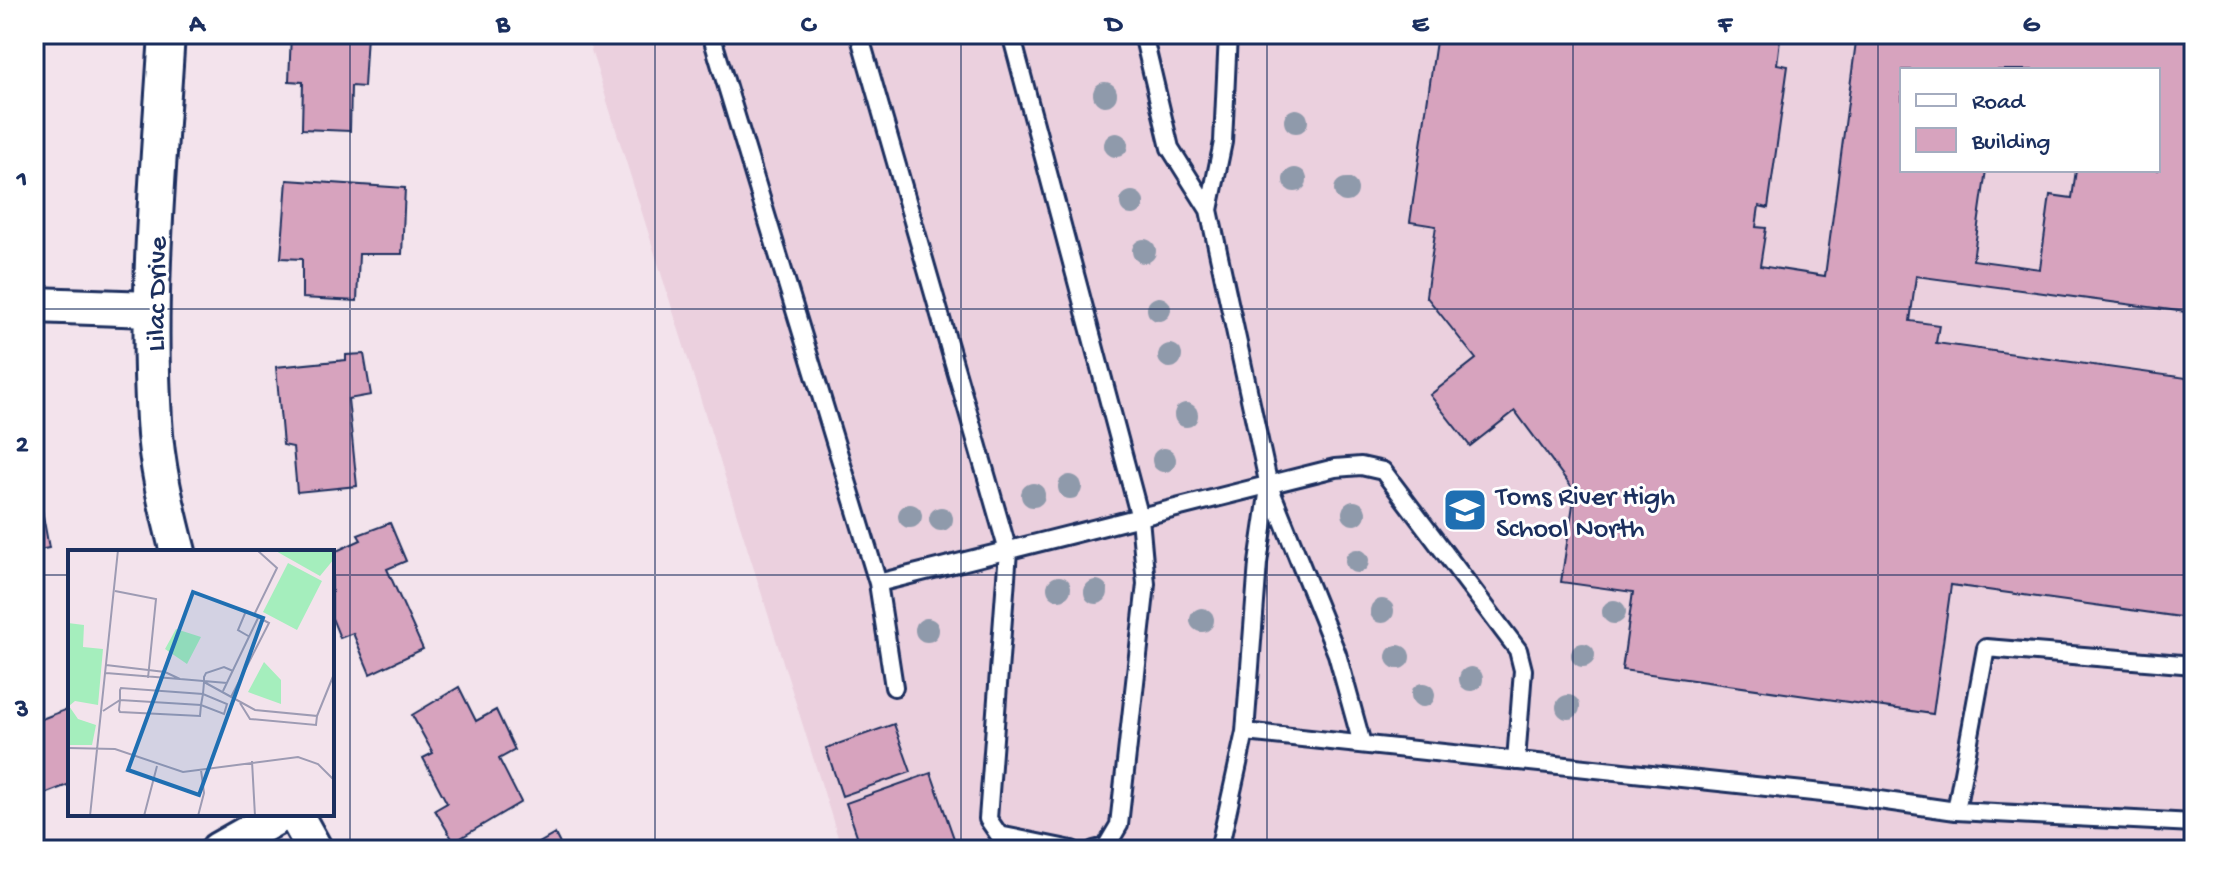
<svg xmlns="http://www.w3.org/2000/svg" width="2228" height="884" viewBox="0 0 2228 884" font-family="'Gochi Hand',sans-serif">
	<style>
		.built { fill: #ebd0de; fill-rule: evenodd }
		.building { fill: #d7a3be; stroke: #1b2f5e; stroke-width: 2; fill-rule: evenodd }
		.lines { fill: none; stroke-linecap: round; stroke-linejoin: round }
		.lane-casing { stroke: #1b2f5e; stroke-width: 22 }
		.street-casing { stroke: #1b2f5e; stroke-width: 40 }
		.lane { stroke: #fff; stroke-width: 16 }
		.street { stroke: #fff; stroke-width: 34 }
		.tree { fill: #8f9aab }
		.grid { fill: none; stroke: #1b2f5e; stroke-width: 2; stroke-opacity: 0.55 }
		.labels { text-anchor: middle; stroke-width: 6; stroke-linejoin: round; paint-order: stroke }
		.street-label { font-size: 28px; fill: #1b2f5e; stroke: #fff }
		.poi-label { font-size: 28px; fill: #1b2f5e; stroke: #fff; text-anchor: start }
		.inset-road { fill: none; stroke: #9d9bb3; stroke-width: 2 }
		.view { fill: #1f6fb2; fill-opacity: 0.15; stroke: #1f6fb2; stroke-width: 4 }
		.inset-edge { fill: none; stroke: #1b2f5e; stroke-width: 4 }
		.neatline { fill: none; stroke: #1b2f5e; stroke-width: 3 }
		.grid-label { font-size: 26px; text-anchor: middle; font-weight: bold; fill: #1b2f5e }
	</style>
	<rect width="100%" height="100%" fill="#f3e3ec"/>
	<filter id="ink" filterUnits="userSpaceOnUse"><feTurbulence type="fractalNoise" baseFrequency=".0125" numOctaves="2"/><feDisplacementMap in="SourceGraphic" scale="16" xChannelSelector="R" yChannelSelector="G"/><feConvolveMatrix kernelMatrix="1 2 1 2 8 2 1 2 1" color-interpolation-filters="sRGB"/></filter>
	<g filter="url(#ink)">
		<path class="built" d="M586 34H2194V850H842ZM1902 70H2158V170H1902Z"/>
		<path class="building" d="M291 34H367L364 87 351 86 350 131 302 129 303 82 289 81Z
			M1437 34H1762V37L1780 40 1777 64 1788 66 1768 208 1759 206 1756 227 1766 228 1760 266 1825 276 1857 34H2194V313L1916 276 1910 321 1939 325 1936 343 2194 379V574L2188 618 1951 585 1933 714 1622 670 1633 592 1561 582 1575 492 1515 411 1470 446 1430 395 1476 359 1426 296 1436 226 1410 222ZM1902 70H2158V170H2076L2072 198 2050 195 2040 269 1973 260 1986 170H1902Z
			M34 105H43L41 140H36L35 179Z
			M287 180 405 188 402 254H359L357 301 302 298V259L281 258Z
			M364 354 371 395 348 399 357 486 297 492 293 447 283 445 276 367 346 360V355Z
			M34 467 49 548 34 551Z
			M390 523 406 561 387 569 423 649 370 674 353 633 340 638 332 618V553L361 540 358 535Z
			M459 687 476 721 496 710 515 750 499 759 521 802 454 842 435 810 447 803 423 758 433 753 412 715Z
			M70 708V784L34 798V722Z
			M894 724 911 772 842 796 826 748Z
			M931 773 958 850H862L846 803Z
			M555 834 563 850H527Z"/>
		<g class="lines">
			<g class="lane-casing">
				<path id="lane" d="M711 34 878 583 1335 468 1361 466 1383 471 1518 650 1523 670 1516 761
					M859 34 1008 551 988 819 999 835 1072 850
					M1011 34 1140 518 1146 584 1119 825 1106 847 1094 850
					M1143 34 1170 148 1209 210 1223 142 1228 34
					M1209 210 1269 486 1337 654 1362 744
					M878 583 894 687
					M1245 732 1851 796 1956 811 2194 823
					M1956 811 1986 648 2194 665
					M1220 847 1246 850
					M1219 850 1245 732 1258 563 1269 488"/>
			</g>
			<g class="street-casing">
				<path id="street" d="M167 34C159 162 146 291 154 420 156 464 167 509 178 552
					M34 305 151 309
					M295 814 315 850
					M218 850 282 814"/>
			</g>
			<use href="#lane" class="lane"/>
			<use href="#street" class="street"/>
		</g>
		<g class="tree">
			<circle cx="1105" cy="94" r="12"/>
			<circle cx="1296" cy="121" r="12"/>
			<circle cx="1116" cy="145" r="12"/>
			<circle cx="1295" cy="180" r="12"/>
			<circle cx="1346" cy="190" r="12"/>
			<circle cx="1132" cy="203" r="12"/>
			<circle cx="1144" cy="251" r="12"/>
			<circle cx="1159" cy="309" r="12"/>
			<circle cx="1170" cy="356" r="12"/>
			<circle cx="1186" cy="415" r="12"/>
			<circle cx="1164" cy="460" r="12"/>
			<circle cx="1070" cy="487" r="12"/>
			<circle cx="1033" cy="495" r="12"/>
			<circle cx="1354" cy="513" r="12"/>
			<circle cx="910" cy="516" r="12"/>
			<circle cx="941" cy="519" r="12"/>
			<circle cx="1357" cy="561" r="12"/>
			<circle cx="1059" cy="588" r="12"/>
			<circle cx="1096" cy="592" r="12"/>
			<circle cx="1382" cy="611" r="12"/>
			<circle cx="1614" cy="612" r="12"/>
			<circle cx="1202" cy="620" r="12"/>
			<circle cx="927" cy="630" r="12"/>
			<circle cx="1583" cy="655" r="12"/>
			<circle cx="1398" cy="657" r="12"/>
			<circle cx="1471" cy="679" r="12"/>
			<circle cx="1423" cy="695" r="12"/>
			<circle cx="1568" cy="707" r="12"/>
		</g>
	</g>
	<path class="grid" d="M350 34V850M655 34V850M961 34V850M1267 34V850M1573 34V850M1878 34V850M34 309H2194M34 575H70M332 575H2194"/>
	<defs>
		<g id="school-square" transform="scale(2.3)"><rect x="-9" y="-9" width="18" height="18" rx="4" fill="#1f6fb2" stroke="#fff"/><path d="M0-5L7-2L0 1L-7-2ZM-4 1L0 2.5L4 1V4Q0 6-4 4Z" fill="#fff"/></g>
	</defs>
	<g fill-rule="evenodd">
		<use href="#school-square" x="1465" y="510"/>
	</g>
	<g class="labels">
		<g class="street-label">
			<text transform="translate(154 294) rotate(-89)" y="10">Lilac Drive</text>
		</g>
		<g class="poi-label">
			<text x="1496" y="504">Toms River High<tspan x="1496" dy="32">School North</tspan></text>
		</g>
	</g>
	<g transform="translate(68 550)">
		<rect width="266" height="266" fill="#f3e3ec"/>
		<path d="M0 73 16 75 15 97 35 99 30 155 7 151 1 156 10 169 28 175 24 195H0Z" fill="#a5eebd"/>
		<path d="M206 0H266V9L252 26ZM220 13 254 31 229 80 195 62ZM108 79 133 87 119 114 97 99ZM196 112 213 130V154L180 142Z" fill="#a5eebd"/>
		<path class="inset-road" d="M47 41 88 49 80 128M186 65 209 18 189 0M38 123 112 129 97 122 38 115M112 129 159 133M136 132 187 160 249 166 248 175 182 169 172 153M155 141 190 68M163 147 201 73 178 61 170 80 182 87M35 161 52 150 133 155 156 164 159 154 135 144 53 138 52 140V150L51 160 52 162 132 166 133 155 135 144 136 132V127L138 123 156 117 165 121M249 166 266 124M0 198 47 199 115 222 230 207 250 214 266 230M184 211 187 266M22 266 50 0M76 266 89 216M130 266 136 243 133 220"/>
		<path class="view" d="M125 42 195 68 131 245 60 220Z"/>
		<rect width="266" height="266" class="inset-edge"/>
	</g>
	<rect width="2228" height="884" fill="none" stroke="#fff" stroke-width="88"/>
	<rect x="1900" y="68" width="260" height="104" fill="#ffffff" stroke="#a4acbf" stroke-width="2"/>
	<rect x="1916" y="94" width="40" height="12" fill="#ffffff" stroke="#a4acbf" stroke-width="2"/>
	<text x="1972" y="108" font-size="24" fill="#1b2f5e">Road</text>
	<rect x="1916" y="128" width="40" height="24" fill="#d7a3be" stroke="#a4acbf" stroke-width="2"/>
	<text x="1972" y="148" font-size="24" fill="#1b2f5e">Building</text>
	<rect x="44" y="44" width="2140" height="796" class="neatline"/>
	<g class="grid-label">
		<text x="197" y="31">A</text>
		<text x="503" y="31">B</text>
		<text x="808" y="31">C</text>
		<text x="1114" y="31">D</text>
		<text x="1420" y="31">E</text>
		<text x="1725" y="31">F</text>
		<text x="2031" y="31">G</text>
		<text x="22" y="186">1</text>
		<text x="22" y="451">2</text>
		<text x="22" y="716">3</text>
	</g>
</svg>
